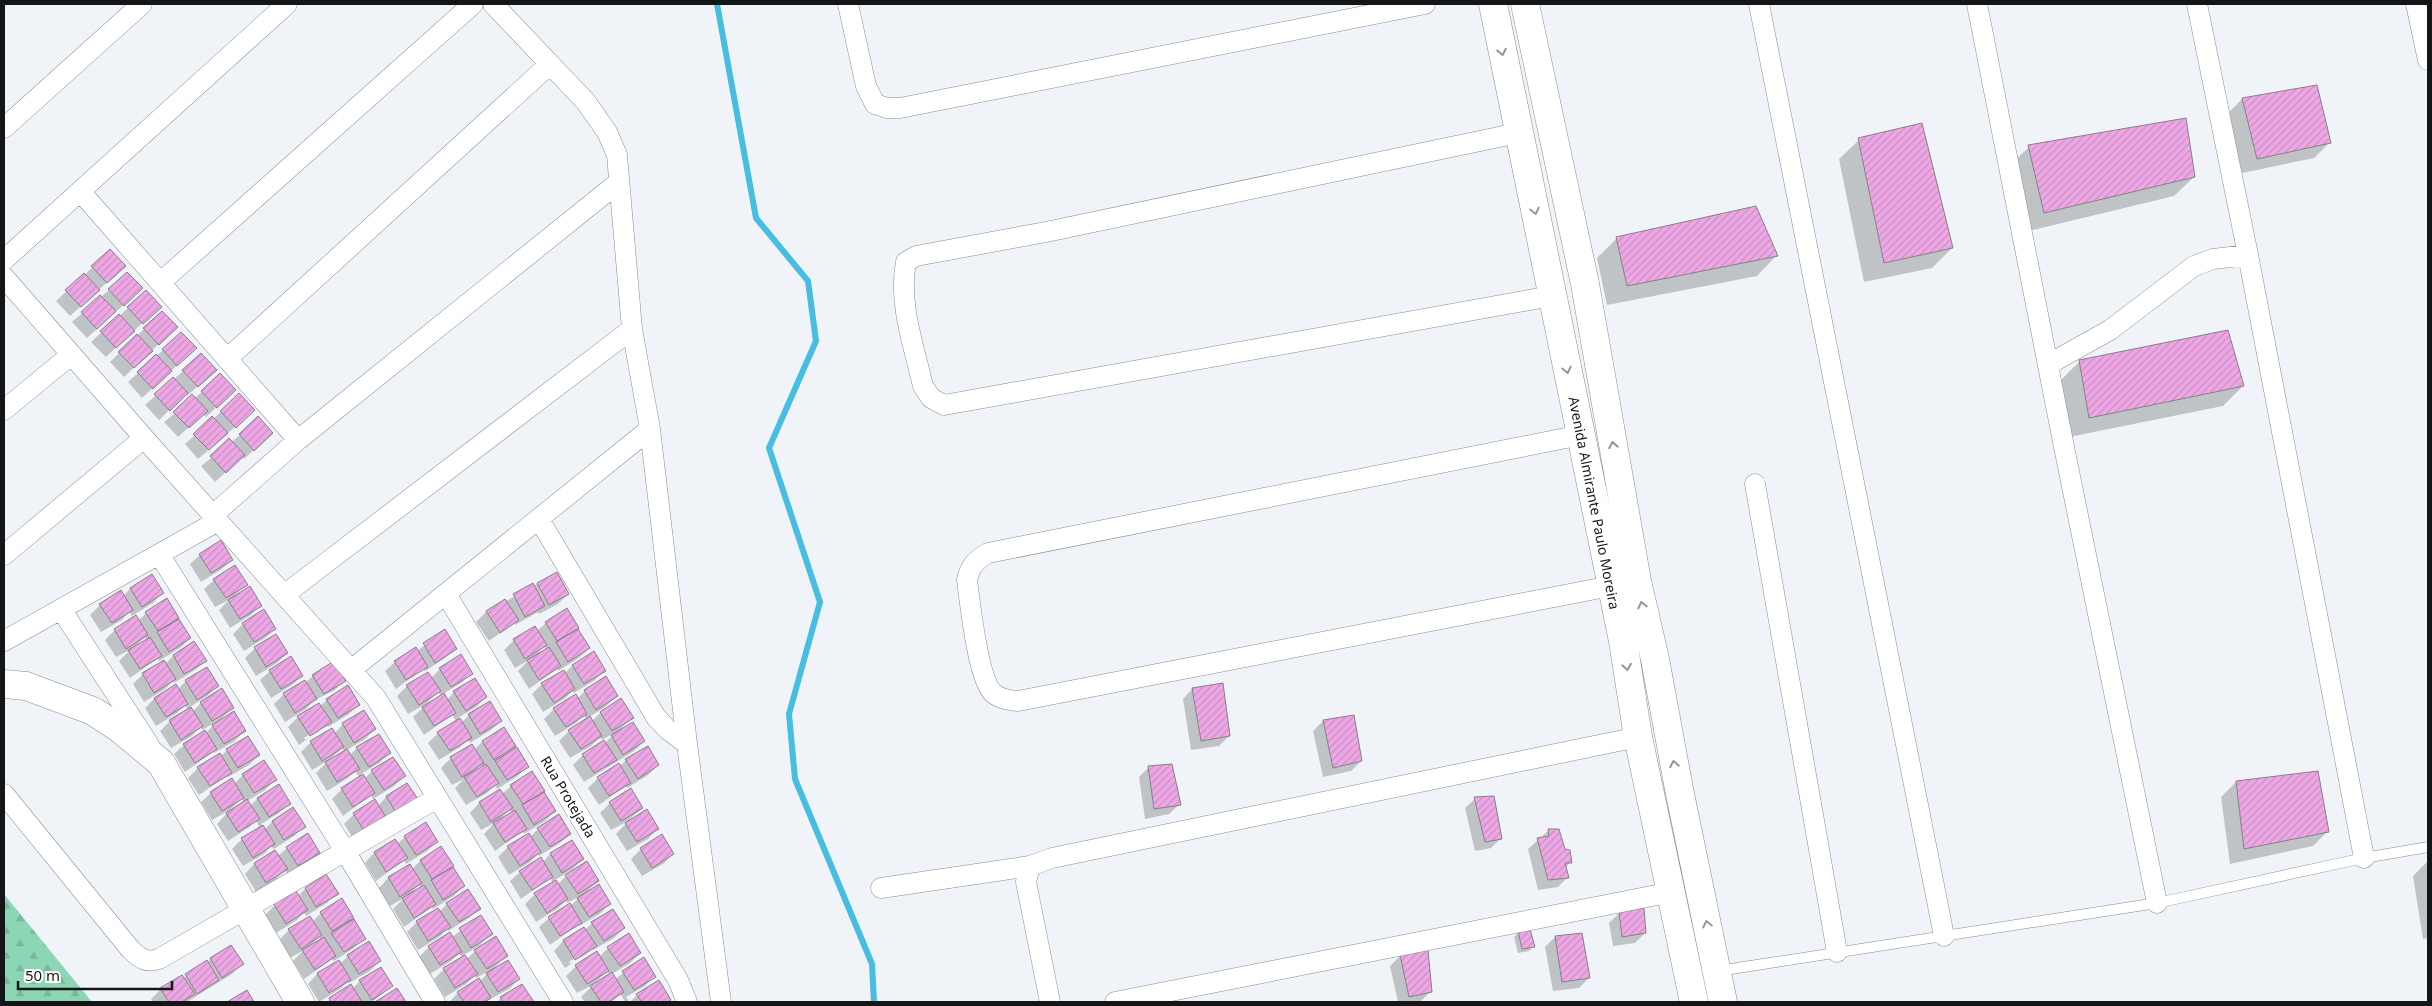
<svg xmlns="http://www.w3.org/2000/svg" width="2432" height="1006" viewBox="0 0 2432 1006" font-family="'Noto Sans',sans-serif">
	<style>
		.forest { fill: url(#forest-firs) }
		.shadow { fill: #0003; fill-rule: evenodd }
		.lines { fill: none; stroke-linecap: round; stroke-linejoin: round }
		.stream { stroke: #46bde1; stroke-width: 6 }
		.building { fill: url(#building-hatch); stroke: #858184 }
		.lane-casing { stroke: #888c90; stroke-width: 11 }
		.street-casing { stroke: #888c90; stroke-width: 21 }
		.secondary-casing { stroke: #888c90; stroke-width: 29 }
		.lane { stroke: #fff; stroke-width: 10 }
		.street { stroke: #fff; stroke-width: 20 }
		.secondary { stroke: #fff; stroke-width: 28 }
		.oneway { stroke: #959696 }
		.labels { text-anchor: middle; stroke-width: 4; stroke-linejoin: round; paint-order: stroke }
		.street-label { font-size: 14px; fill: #141516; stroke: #fff }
	</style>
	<defs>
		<pattern id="forest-firs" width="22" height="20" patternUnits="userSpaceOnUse" patternTransform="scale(1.25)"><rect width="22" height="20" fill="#8cd6b5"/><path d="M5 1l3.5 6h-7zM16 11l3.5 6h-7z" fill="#78b79b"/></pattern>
		<pattern id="building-hatch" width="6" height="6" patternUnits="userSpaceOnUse" patternTransform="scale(1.25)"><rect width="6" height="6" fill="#eea7e5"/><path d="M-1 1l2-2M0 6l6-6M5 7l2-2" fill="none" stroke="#cb8fc4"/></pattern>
	</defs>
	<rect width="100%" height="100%" fill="#f0f4f8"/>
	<path class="forest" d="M4 894 92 1002H4Z"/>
	<path class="shadow" d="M2316 87 2329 143 2314 158 2242 173 2227 114 2242 99Z
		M1859 140 1952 248 1932 268 1864 282 1839 159Z
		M2029 147 2194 177 2174 196 2025 232 2009 166Z
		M1617 238 1776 256 1757 276 1607 305 1597 258Z
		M110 251 114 276 70 316 56 301Z
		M109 290 131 298 87 338 72 322Z
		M128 308 150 316 106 357 91 342Z
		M144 329 166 337 124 377 110 362Z
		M163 350 185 358 142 398 128 382Z
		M2080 361 2243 386 2223 406 2069 437 2060 381Z
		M183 371 206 379 187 396 186 394 159 420 145 405Z
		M202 392 224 400 206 417 203 414 178 437 164 422Z
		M221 412 243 420 198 459 185 444Z
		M240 435 262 443 244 459 242 457 215 482 201 466Z
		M200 555 232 559 222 569 201 582 190 564Z
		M214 580 246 584 235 595 260 605 251 615 230 628 219 610 229 600 215 607 204 589Z
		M537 584 568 594 558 604 539 614 538 612 515 625 514 623 489 641 476 622 486 612Z
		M130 589 162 593 153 603 132 616 129 612 122 620 101 632 90 615 100 605 123 596Z
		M167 600 190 638 180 648 159 661 158 658 130 678 119 661 130 650 116 657 105 640 115 630 135 617 138 621 146 613ZM145 636 147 640 136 646Z
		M566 610 589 648 579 658 558 671 557 669 529 689 518 671 529 660 515 668 504 650 514 640 534 627 537 631 546 623ZM544 646 546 650 535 656Z
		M243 624 275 629 265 638 244 651 233 634Z
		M444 631 455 649 445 658 425 671 423 669 396 689 385 671 395 662 417 651Z
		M194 643 205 661 195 670 174 683 173 681 165 689 144 702 133 684 143 674 165 664 173 656Z
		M255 648 287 653 277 663 256 676 245 658Z
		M593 653 604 670 595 680 574 693 572 691 564 699 543 712 532 694 542 684 564 674 572 666Z
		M440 669 471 674 461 683 443 694 447 700 454 692 486 697 476 707 458 718 461 723 469 715 501 721 491 730 470 743 468 740 460 747 439 760 428 743 438 733 457 722 452 715 424 735 413 717 426 705 441 696 438 692 426 704 408 714 397 696 407 686 431 678Z
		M270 671 302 675 292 685 271 698 260 680Z
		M313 676 344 680 335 690 313 701 306 709 285 722 274 704 284 694 304 681 305 683Z
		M186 681 217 686 207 696 190 707 193 711 201 703 233 707 220 720 244 731 235 741 214 753 213 752 185 772 174 754 184 745 206 733 216 722 202 730 200 727 192 736 171 748 160 731 170 721 188 710 185 705 177 713 156 726 145 708 155 698 178 689Z
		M1192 689 1229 736 1219 746 1191 750 1183 699Z
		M585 691 617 696 604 708 589 717 592 721 603 710 632 717 619 731 644 741 634 751 584 782 573 765 583 755 605 743 616 732 602 740 600 737 591 746 570 758 559 741 569 731 587 720 584 715 576 723 555 736 544 719 554 709 577 699Z
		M327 700 359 704 349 714 328 727 327 725 299 745 288 727 298 717 320 706ZM320 728V731L305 740 304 738Z
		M1323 721 1361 761 1351 771 1323 777 1313 731Z
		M343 724 375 729 365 739 347 750 350 755 357 748 389 753 379 763 361 774 364 779 372 771 404 776 394 786 373 799 371 795 343 816 332 799 342 789 360 778 355 771 348 778 327 791 316 773 329 760 345 752 342 748 329 760 312 770 301 752 311 742 331 729 334 734Z
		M504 729 527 766 518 776 497 789 495 785 487 793 466 805 455 788 464 779 452 785 441 768 451 758 472 745 474 750 483 741ZM481 764 483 767 474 772Z
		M227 750 259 755 249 765 228 777 227 776 199 795 188 778 198 768 220 757Z
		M626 760 658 765 648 775 627 788 626 786 599 805 588 788 598 778 618 765 619 767Z
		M1149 767 1179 805 1169 814 1145 819 1139 777Z
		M532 773 555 811 545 821 524 834 523 831 495 851 484 834 494 823 481 830 470 813 479 803 500 791 502 794 511 786ZM510 809 512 813 500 819Z
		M2317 773 2328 831 2313 846 2230 864 2221 797 2236 782Z
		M243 775 275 780 265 790 247 801 250 806 257 799 289 803 279 813 261 824 265 829 272 822 293 809 304 826 294 836 274 849 271 846 264 854 243 866 232 849 242 839 260 828 256 821 248 828 228 841 217 824 229 811 244 803 242 798 230 810 212 820 201 802 211 793 234 784Z
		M407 784 418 802 355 841 344 824 354 814 378 806 386 797Z
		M1475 799 1501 838 1491 848 1475 851 1465 808Z
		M610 803 642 808 629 820 657 829 648 839 627 851 616 834 628 821 611 830 600 813Z
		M538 829 570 834 560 843 539 856 538 854 530 862 509 875 498 857 508 847 530 837Z
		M1549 830 1571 862 1565 868 1568 877 1558 887 1538 890 1528 849Z
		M405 837 437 841 427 851 406 864 404 860 376 881 365 863 374 853 395 840 397 844Z
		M571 841 582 859 573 869 555 880 558 884 566 876 598 880 586 893 609 904 600 914 579 926 578 925 550 945 539 927 549 918 570 906 581 896 567 903 566 900 557 909 536 922 525 904 535 894 553 883 550 878 521 899 510 881 520 872 543 862 550 854Z
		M287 848 318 852 308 862 288 875 285 870 276 879 256 892 245 874 254 864 275 851 278 856Z
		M441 848 463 886 454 896 433 909 432 907 404 927 393 909 404 898 390 906 379 888 388 878 409 866 412 869 420 861ZM419 885 421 888 410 894Z
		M641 849 673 854 663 864 642 876 631 859Z
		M2428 861V938L2423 939 2413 876Z
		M305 889 337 893 327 903 306 916 304 912 297 920 276 933 265 915 275 905 295 892 298 896Z
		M342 900 364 938 354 948 334 961 332 959 304 979 293 961 304 950 290 958 279 940 289 930 312 922 321 913ZM319 937 321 940 311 945Z
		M447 904 479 909 469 918 448 931 447 929 439 937 418 950 407 932 417 922 439 912Z
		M1619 913 1645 933 1635 943 1613 946 1609 923Z
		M480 916 491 934 479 946 464 955 467 959 478 948 507 955 493 969 519 979 509 989 485 1002H449L458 993 480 981 491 970 476 978 475 975 466 984 445 997 434 979 444 969 462 958 459 953 451 961 430 974 419 957 429 947 452 937Z
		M592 923 624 928 614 938 593 950 592 949 565 968 554 951 563 941 584 928 585 930ZM586 951V954L570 964 569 962Z
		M1519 932 1533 947 1529 951 1518 953 1514 937Z
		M1555 937 1589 978 1579 988 1553 991 1545 947Z
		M231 946 242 964 232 974 187 1002H153L151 999 161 989 183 978Z
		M608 948 640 953 630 963 612 974 615 979 643 959 654 976 645 986 626 997 629 1002H623L625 1001 620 994 612 1002H585L581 997 594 984 610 975 607 971 594 984 577 993 566 976 576 966 599 957Z
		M1427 951 1430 992 1420 1002H1398L1390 966 1400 956Z
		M348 956 380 961 370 971 349 983 348 981 340 989 319 1002 308 984 317 974 338 962 340 964Z
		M360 981 392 986 372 1002H326L352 989Z
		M522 985 532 1002H497L501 998Z
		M637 995 669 1000 666 1002H630Z"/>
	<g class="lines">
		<path class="stream" d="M717 4 756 218 808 281 816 341 769 448 820 602 789 714 795 779 872 964 874 1002"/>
	</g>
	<path class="building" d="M2317 85 2331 143 2257 159 2242 98Z
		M2186 118 2195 177 2044 213 2028 145Z
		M1922 123 1953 248 1884 263 1858 138Z
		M1756 206 1778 256 1627 286 1616 237Z
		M110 249 126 266 107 283 91 266Z
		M127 272 143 288 124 306 108 289Z
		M84 273 100 290 81 307 65 290Z
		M146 290 162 307 143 324 127 307Z
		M100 295 116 311 97 329 81 312Z
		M162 311 178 327 159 345 143 328Z
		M119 314 135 331 116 348 100 331Z
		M2228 330 2244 386 2089 418 2079 360Z
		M181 332 197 348 177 366 162 349Z
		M137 334 153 351 134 368 118 352Z
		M201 353 217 370 198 387 182 370Z
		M156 354 172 371 153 389 137 372Z
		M220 373 236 390 217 408 201 391Z
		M173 377 188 393 170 411 154 394Z
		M239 393 255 410 236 428 220 411Z
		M192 394 208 411 189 428 173 412Z
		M212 416 228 433 209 450 193 434Z
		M258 416 273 433 254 451 239 434Z
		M229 438 245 455 226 473 210 456Z
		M221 540 233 560 211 573 199 554Z
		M235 565 248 585 226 598 213 579Z
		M557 572 569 594 549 605 537 583Z
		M152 574 164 593 142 607 130 588Z
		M533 583 545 606 525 617 513 594Z
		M250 586 262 606 240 619 228 600Z
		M121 590 133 610 112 623 99 604Z
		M167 598 179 618 158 631 145 612Z
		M505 599 519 620 500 633 486 611Z
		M567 608 579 628 557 641 545 622Z
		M264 609 276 629 254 642 242 623Z
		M136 615 148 635 126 649 114 629Z
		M179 619 191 638 169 652 157 632Z
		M535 626 547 645 525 659 513 639Z
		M445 629 457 649 435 663 423 643Z
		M578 629 590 648 568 662 556 642Z
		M276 634 288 653 266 667 254 647Z
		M150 637 162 656 140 669 128 650Z
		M194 641 207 661 184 674 173 655Z
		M416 647 428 667 406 680 394 661Z
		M549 647 561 666 539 680 527 660Z
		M594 651 606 671 584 684 572 665Z
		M461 654 473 674 451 687 439 668Z
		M291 656 303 676 281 689 269 670Z
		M164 660 176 679 154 693 142 673Z
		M334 661 346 681 324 694 312 675Z
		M207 667 219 686 197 700 185 680Z
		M564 670 575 689 554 703 541 683Z
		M428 672 441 691 419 705 406 685Z
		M606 676 618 696 596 710 584 690Z
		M475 678 487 697 466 711 453 691Z
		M305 680 317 699 295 713 283 693Z
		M1223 683 1230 736 1201 741 1192 688Z
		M176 684 188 704 166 717 154 698Z
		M348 685 360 705 338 718 326 699Z
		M222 688 234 708 212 721 200 702Z
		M444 693 456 713 434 726 422 707Z
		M576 694 587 714 566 727 553 708Z
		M621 698 634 718 612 731 600 712Z
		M490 701 502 721 480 734 468 714Z
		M319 703 332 722 310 736 297 716Z
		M191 707 203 726 181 740 169 720Z
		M364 710 376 729 354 743 342 723Z
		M234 711 246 731 224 744 212 725Z
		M1354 715 1362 761 1333 768 1323 720Z
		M590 716 602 736 581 749 568 730Z
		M460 718 472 738 450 751 437 732Z
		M633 722 645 741 623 755 611 735Z
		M504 727 516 746 494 760 482 741Z
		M332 728 344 747 322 761 310 741Z
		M205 730 217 749 195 763 183 744Z
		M379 734 391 753 369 767 356 747Z
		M248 736 260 755 238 768 226 749Z
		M604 740 617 760 594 773 582 754Z
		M472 744 484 763 462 777 450 757Z
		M648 746 659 765 638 779 625 759Z
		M517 747 529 767 507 780 495 761Z
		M347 749 360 769 337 782 325 762Z
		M220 753 232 773 210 786 197 767Z
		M393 757 406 776 384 790 371 770Z
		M264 760 277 780 254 793 242 774Z
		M619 763 631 783 609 796 597 777Z
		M486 764 499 783 477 797 464 777Z
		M1172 764 1181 805 1154 809 1148 766Z
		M532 771 545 791 523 804 510 785Z
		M2318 771 2329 832 2244 849 2236 781Z
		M363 774 375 793 353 807 341 788Z
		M232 778 244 798 222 811 210 792Z
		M407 783 420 802 398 816 386 796Z
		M279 784 291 804 269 817 257 798Z
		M631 788 643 808 621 821 609 802Z
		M500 789 513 808 491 822 479 802Z
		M544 792 556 811 534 825 522 805Z
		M1494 796 1502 839 1485 842 1474 797Z
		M247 799 260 819 238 832 226 813Z
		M375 799 387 819 365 832 353 813Z
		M293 807 306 827 284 840 272 821Z
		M647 809 659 829 637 842 625 823Z
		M515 810 527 829 505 842 493 823Z
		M559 814 571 834 550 847 537 828Z
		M426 822 438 842 416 855 404 836Z
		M263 825 275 844 253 858 241 838Z
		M1548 829H1559L1565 849 1570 850 1572 863H1565L1569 878 1548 880 1537 838 1549 836Z
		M308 833 320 853 298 866 286 847Z
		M529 833 541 852 520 866 507 846Z
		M662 834 674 854 652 868 640 848Z
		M395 839 408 858 386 872 374 852Z
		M572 840 584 859 562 873 550 853Z
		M441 846 454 866 432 879 420 860Z
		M275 850 288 869 266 883 254 863Z
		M541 857 553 877 532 890 519 871Z
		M587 861 599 881 578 894 565 875Z
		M410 864 422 883 400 897 388 877Z
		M453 867 465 886 443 900 431 880Z
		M326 874 339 894 316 907 305 888Z
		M556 880 568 899 547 913 534 893Z
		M599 884 611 904 589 917 577 898Z
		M424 885 436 904 414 918 402 898Z
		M468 889 481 909 459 922 446 903Z
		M296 891 308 910 286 924 274 904Z
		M342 898 354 918 332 931 320 912Z
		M570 903 582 923 560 936 548 917Z
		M438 908 451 927 428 941 416 921Z
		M1644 908 1646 933 1622 937 1619 912Z
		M613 909 625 928 604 941 591 922Z
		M481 915 493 934 471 948 459 928Z
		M310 916 322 935 301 949 288 929Z
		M354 919 366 939 344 952 331 933Z
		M584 927 597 946 575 960 563 940Z
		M1530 929 1535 947 1522 949 1518 931Z
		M450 932 462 952 440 965 428 946Z
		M629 933 641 953 620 966 607 947Z
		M1582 933 1590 978 1562 982 1555 936Z
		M496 936 508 956 487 969 474 950Z
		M324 937 336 956 315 970 302 950Z
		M369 941 381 961 359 974 347 955Z
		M231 945 244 964 222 978 210 958Z
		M1428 950 1432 992 1409 997 1400 955Z
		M597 951 609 971 587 984 575 965Z
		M465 955 478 974 455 988 443 968Z
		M644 957 656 977 634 990 622 971Z
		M207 960 219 980 197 994 185 974Z
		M339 960 351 980 329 993 317 973Z
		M508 960 520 979 498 992 486 973Z
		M381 967 393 986 372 1000 359 980Z
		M612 972 624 992 608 1002H601L590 986Z
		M182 975 195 994 182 1002H169L160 988Z
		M479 978 491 998 484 1002H464L457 992Z
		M659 980 671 1000 667 1002H642L636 994Z
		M351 984 362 1002H331L329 998Z
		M522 984 534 1002H503L500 997Z
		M397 988 406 1002H375Z
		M247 990 254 1002H227Z"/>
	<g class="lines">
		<g class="lane-casing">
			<path id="lane" d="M1718 971 2157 903 2364 858 2428 847"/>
		</g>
		<g class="street-casing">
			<path id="street" d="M493 4 586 102 607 132 617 155 632 329 650 429 687 744 721 1002
				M848 4 866 86 875 104 887 108H900L1425 4
				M1759 4 1944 936
				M1977 4 2065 452 2157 903
				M2197 4 2248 255 2364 858
				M2416 4 2428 60
				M4 128 142 4
				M1518 133 1046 232 916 256 906 262C898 303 914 346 923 386L931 398 944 405 1552 296
				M80 191 298 440
				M4 260 287 4
				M4 277 144 438 376 698 563 1002
				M161 282 473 4
				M227 359 550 64
				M2049 364 2110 330 2194 266 2213 259 2248 255
				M4 410 71 355
				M1581 435 988 553C976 560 970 566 967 580 970 603 978 679 993 693 1000 699 1008 700 1018 701L1611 586
				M1755 484 1837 952
				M213 515 298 440 619 182
				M539 519 656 717 667 729 687 744
				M159 554 342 846 435 1002
				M4 555 144 438
				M446 594 678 980 687 1002
				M284 595 632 329
				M61 609 149 745
				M4 641 218 521
				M351 670 650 429
				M4 794 131 950C141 959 146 963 159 959L437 798
				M881 888 1030 866
				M1050 1002 1026 882 1030 866 1052 858 1638 737
				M1115 1002 1672 892"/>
		</g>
		<g class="secondary-casing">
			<path id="secondary" d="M1493 4 1623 641 1638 737 1694 1002
				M1525 4 1585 284 1637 581 1655 659 1679 789 1723 1002
				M4 684 26 686 93 711 119 728 161 763 300 1002"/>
		</g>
		<use href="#lane" class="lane"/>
		<use href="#street" class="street"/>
		<use href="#secondary" class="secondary"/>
	</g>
	<defs><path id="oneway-chevron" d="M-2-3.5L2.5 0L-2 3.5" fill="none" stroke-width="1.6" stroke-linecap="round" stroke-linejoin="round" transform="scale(1.25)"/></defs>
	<g class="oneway">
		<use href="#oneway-chevron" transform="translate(1502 52) rotate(79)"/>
		<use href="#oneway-chevron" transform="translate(1535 211) rotate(78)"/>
		<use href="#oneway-chevron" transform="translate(1567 370) rotate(78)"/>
		<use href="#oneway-chevron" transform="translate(1613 445) rotate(-100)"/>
		<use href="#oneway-chevron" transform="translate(1642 605) rotate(-103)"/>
		<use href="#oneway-chevron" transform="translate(1627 667) rotate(81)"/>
		<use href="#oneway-chevron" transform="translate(1674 764) rotate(-100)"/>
		<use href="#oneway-chevron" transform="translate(1707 924) rotate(-102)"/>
	</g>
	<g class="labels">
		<g class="street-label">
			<text transform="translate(1594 503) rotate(79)" y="5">Avenida Almirante Paulo Moreira</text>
			<text transform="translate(568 797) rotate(59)" y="5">Rua Protejada</text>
		</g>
	</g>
	<rect width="2432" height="1006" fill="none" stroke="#141516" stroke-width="10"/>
	<path d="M18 981v8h154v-8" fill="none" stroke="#141516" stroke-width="2.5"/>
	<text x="25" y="981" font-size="15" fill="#141516" stroke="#ffffff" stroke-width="4" paint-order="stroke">50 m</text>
</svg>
